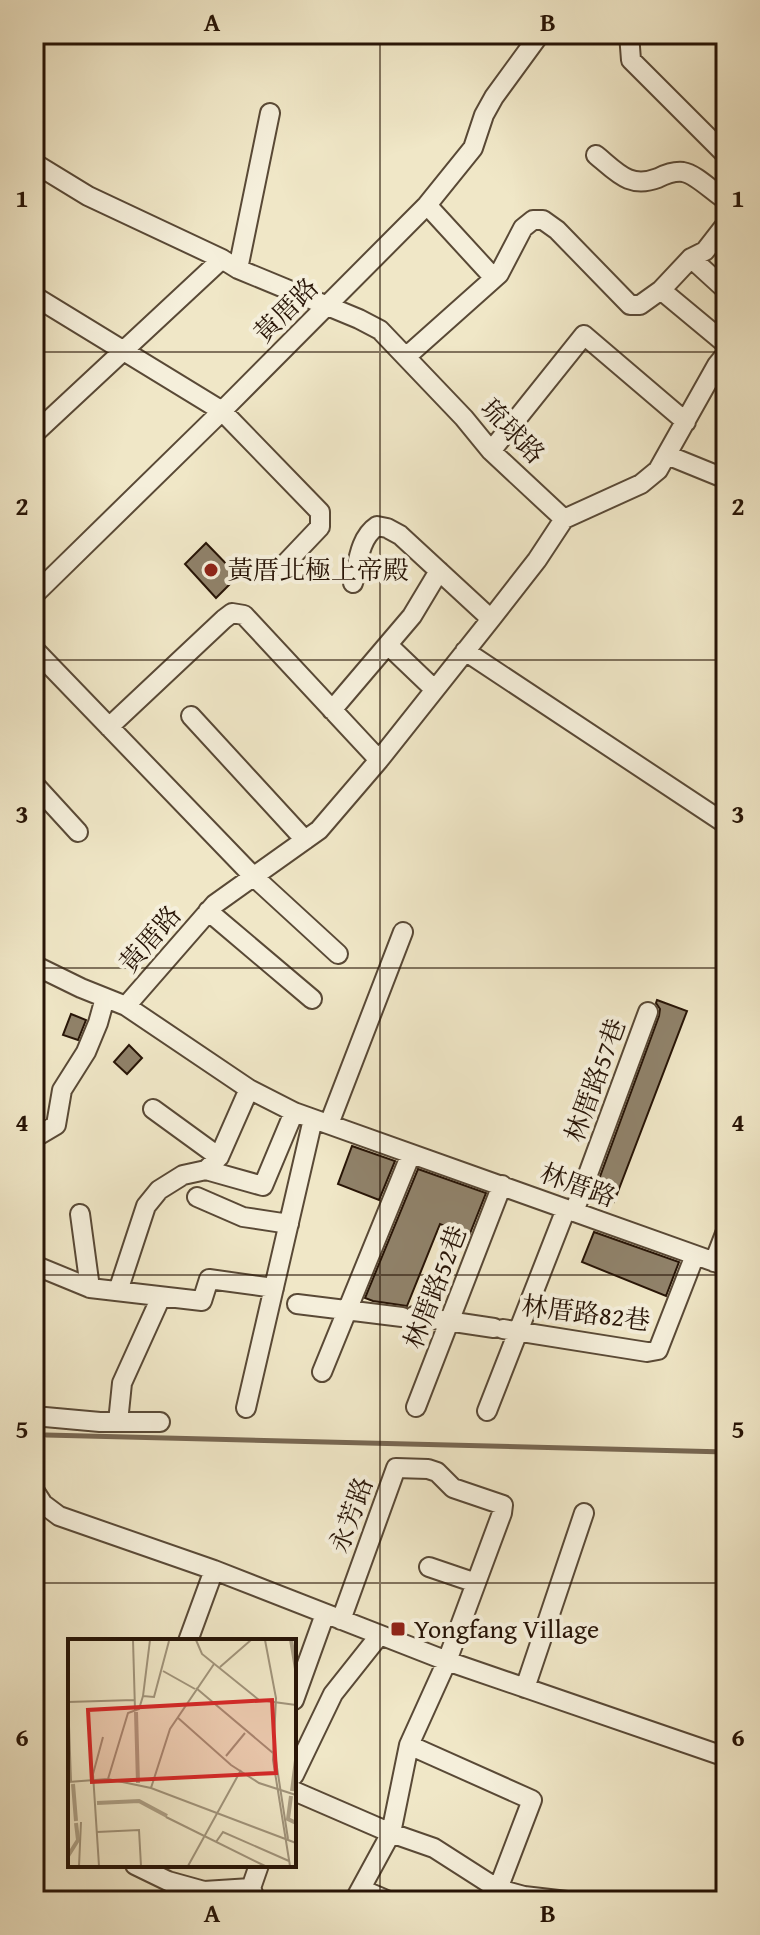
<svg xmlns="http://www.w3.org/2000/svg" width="760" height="1935" viewBox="0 0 760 1935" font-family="'Gentium Book Plus','Noto Serif TC',serif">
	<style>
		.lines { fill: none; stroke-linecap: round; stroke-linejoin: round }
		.stream { stroke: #776752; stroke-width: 5 }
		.building { fill: #90826a; stroke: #271406; stroke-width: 2 }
		.minor-casing { stroke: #594936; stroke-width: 22 }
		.minor { stroke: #f5efdb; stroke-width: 18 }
		.grid { fill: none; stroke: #271406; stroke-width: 2; stroke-opacity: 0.55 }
		.poi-dot { fill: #8f2418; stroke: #f5efdb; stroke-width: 3 }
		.labels { text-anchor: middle; stroke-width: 8; stroke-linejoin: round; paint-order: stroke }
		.street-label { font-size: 26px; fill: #271406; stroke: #f5efdb }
		.poi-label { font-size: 26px; fill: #271406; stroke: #f5efdb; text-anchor: start }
		.inset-river { fill: none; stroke: #ac9f85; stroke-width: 4 }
		.inset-road { fill: none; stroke: #a0937a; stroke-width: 2 }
		.view { fill: #d62828; fill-opacity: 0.15; stroke: #d62828; stroke-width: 4 }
		.inset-edge { fill: none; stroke: #271406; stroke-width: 4 }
		.neatline { fill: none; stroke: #271406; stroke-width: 3 }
		.grid-label { font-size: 26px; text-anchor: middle; font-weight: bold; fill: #271406 }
	</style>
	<rect width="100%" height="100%" fill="#f0e7c7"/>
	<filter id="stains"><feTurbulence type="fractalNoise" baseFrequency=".0025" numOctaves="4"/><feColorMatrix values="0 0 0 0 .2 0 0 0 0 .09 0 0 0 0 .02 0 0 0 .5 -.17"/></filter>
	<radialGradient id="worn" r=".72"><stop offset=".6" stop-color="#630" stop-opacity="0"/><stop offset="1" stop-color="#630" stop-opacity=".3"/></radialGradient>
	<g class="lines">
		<path class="stream" d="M46 1435 726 1452"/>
	</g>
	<path class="building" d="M206 543 238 576 216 598 185 564Z
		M657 1000 687 1011 614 1202 594 1193 659 1016 660 1009 656 1003Z
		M71 1014 86 1020 78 1040 63 1035Z
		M129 1045 142 1058 127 1074 114 1062Z
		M352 1146 395 1161 379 1200 338 1184Z
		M418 1169 486 1193 469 1236 440 1224 407 1306 373 1301 365 1298Z
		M594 1232 679 1262 666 1296 582 1262Z"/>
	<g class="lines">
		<g class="minor-casing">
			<path id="minor" d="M629 34 631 60 726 155
				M596 155C617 172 629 189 658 178 666 174 674 171 683 172 696 174 714 193 726 200
				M34 163 88 196 222 259 238 269 359 319 380 330 464 418 491 451 564 519
				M427 205 494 278
				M691 258 726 290
				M238 269 270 113
				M661 290 726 344
				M34 296 222 411 320 512V527L282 567
				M407 356 499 274 523 228 533 220H543L557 230 630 305H640L661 290 691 258 705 251 726 224
				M34 434 222 259
				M491 451 584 335 686 422
				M667 455 726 479
				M564 519 641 484 658 470 717 365 726 354
				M353 583C358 564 359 538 377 526L387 528 400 535 491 619
				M34 595 222 411 427 205 473 148 484 115 494 97 540 34
				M388 645 434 689
				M34 649 253 876 338 954
				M465 651 726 824
				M332 710 412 616 439 571
				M191 716 305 840
				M109 727 224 619 232 613 244 615 379 760
				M34 784 78 832
				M208 911 312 999
				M34 965 81 988 126 1006 249 1089 294 1112 726 1266
				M126 1006 215 904 319 830 379 760 491 619 537 560 564 519
				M153 1109 219 1157
				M329 1124 403 932
				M34 1138 56 1125 62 1090 86 1052 98 1023 105 998
				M206 1170 263 1186 294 1112
				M197 1197 243 1217 289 1224
				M574 1212 648 1012
				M80 1214 90 1288
				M714 1262 726 1231
				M34 1265 90 1288 202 1301 209 1279 274 1288
				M118 1291 146 1206 159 1190 183 1175 206 1170 219 1157 249 1089
				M297 1304 402 1317
				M414 1316 494 1328
				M503 1329 647 1352 658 1350 695 1255
				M322 1372 411 1154
				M416 1407 502 1185
				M246 1408 313 1119
				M487 1411 566 1209
				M34 1416 100 1422H160
				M118 1422 122 1383 161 1297
				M34 1490 43 1504 59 1516 214 1570 447 1661 726 1757
				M429 1567 476 1583
				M341 1620 396 1468 428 1469 437 1472 453 1488 503 1505 502 1513 447 1661 409 1745 391 1833 354 1901
				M188 1641 214 1570
				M525 1688 584 1513
				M294 1700 325 1614
				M409 1745 532 1800 498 1889
				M294 1775 333 1694 379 1636
				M294 1791 391 1833 434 1848 498 1889 524 1896 567 1901
				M726 1836V1869
				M135 1865 168 1881 204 1891 251 1888
				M361 1889 389 1901
				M256 1901 251 1888 259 1865"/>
		</g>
		<use href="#minor" class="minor"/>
	</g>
	<path class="grid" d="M380 34V1901M34 352H726M34 660H726M34 968H726M34 1275H726M34 1583H726"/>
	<g class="poi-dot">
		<circle cx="211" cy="570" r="8"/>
		<rect x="390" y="1621" width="16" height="16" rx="4"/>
	</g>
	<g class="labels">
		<g class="street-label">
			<text transform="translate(286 310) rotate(-45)" y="9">黃厝路</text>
			<text transform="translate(513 431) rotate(46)" y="9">琉球路</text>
			<text transform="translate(150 939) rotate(-49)" y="9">黃厝路</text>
			<text transform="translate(595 1080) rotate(-70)" y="9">林厝路57巷</text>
			<text transform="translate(578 1185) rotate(20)" y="9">林厝路</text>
			<text transform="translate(435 1287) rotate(-69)" y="9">林厝路52巷</text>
			<text transform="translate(586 1313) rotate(7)" y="9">林厝路82巷</text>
			<text transform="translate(351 1515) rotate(-70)" y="9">永芳路</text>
		</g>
		<g class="poi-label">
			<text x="227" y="579">黃厝北極上帝殿</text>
			<text x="414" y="1638">Yongfang Village</text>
		</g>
	</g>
	<g transform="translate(68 1639)">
		<rect width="228" height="228" fill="#f0e7c7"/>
		<path class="inset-river" d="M223 1 228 30M68 73 70 144M5 145 8 182M224 152 228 121M223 157 220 180 228 184M29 164 71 162 99 177M0 217 10 201 8 184"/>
		<path class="inset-road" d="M65 1 67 71M128 1 134 15 191 61 228 66M197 1 208 59 205 121 222 227M152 28 183 1M95 32 127 50M128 49 205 114M75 57 82 1M0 59 3 142M0 63 66 61M109 78 163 126 191 144 228 156M158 117 177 94M208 122 220 200M40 140 60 74 71 70 75 57 86 58 101 2M0 143 40 140 83 149 228 204M83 149 102 90 146 25M98 178 197 227M29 193 71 191 73 227M148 203 155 193 221 222M11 227 13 183M31 227 25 135 35 98M120 227 173 131"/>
		<path class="view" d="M204 61 208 134 24 143 20 71Z"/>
		<rect width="228" height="228" class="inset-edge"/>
	</g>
	<rect width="760" height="1935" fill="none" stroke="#f0e7c7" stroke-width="88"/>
	<rect x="44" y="44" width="672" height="1847" class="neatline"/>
	<g class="grid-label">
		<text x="212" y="31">A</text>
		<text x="548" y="31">B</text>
		<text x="22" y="207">1</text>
		<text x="738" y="207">1</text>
		<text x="22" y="515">2</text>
		<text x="738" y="515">2</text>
		<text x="22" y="823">3</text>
		<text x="738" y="823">3</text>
		<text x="22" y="1131">4</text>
		<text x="738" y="1131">4</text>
		<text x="22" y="1438">5</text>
		<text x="738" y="1438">5</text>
		<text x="22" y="1746">6</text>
		<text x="738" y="1746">6</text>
		<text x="212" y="1922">A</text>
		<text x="548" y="1922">B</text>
	</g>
	<rect width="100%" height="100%" filter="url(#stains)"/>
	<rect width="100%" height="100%" fill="url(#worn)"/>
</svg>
